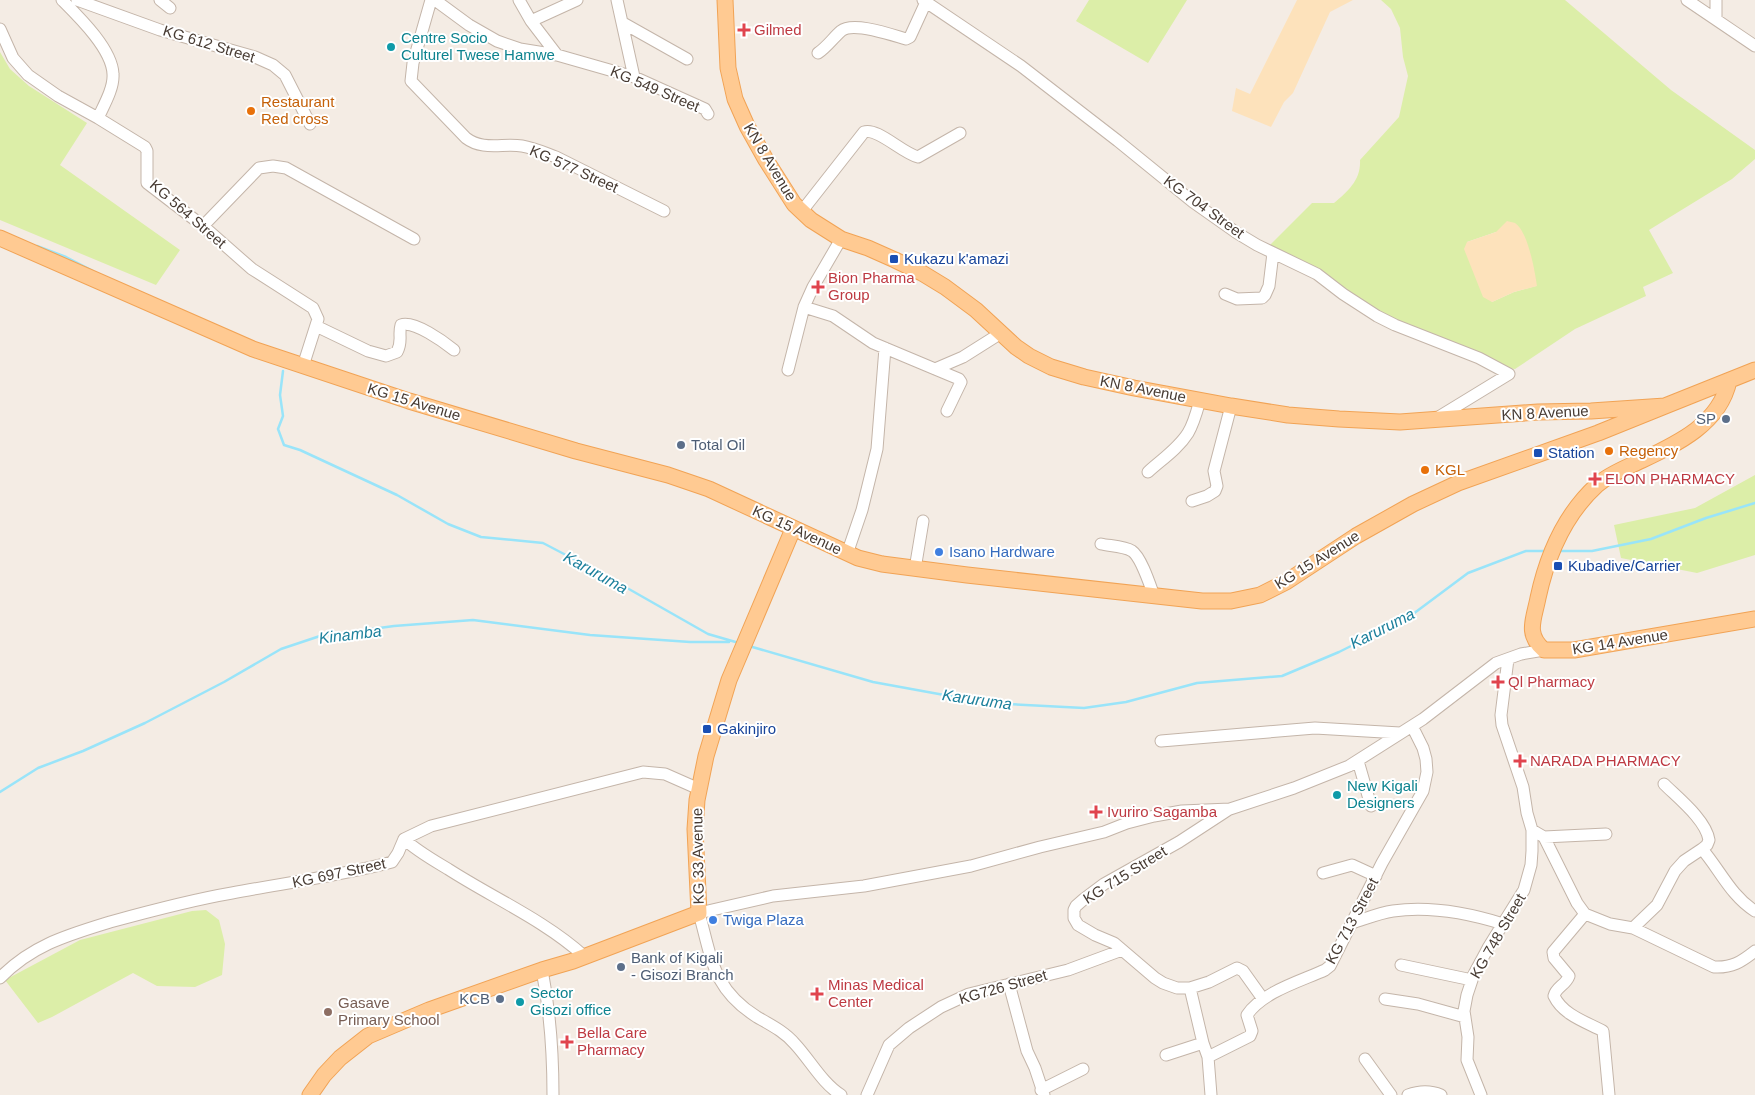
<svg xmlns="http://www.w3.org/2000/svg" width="1755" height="1095" viewBox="0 0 1755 1095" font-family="Arial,sans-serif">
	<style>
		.green { fill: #dceea8; fill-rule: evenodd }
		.sand { fill: #fde2bb }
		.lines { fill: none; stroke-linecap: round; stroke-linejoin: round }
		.stream { stroke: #99e4f9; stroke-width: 2.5 }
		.minor-casing { stroke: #c4b5a9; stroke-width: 13 }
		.major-casing { stroke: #f1a355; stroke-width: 17 }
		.minor { stroke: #fff; stroke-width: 11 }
		.major { stroke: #ffca92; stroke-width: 15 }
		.health-dot { fill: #e0444e; stroke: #fff; stroke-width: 2 }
		.culture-dot { fill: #0f9aa8; stroke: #fff; stroke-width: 2 }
		.food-dot { fill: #e8710a; stroke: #fff; stroke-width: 2 }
		.transit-dot { fill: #1a4fb4; stroke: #fff; stroke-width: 2 }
		.service-dot { fill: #5c6f8a; stroke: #fff; stroke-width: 2 }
		.shop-dot { fill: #3f7fe0; stroke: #fff; stroke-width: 2 }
		.education-dot { fill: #8d6e63; stroke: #fff; stroke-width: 2 }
		.labels { text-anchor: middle; stroke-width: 4; stroke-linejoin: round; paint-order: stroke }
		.health-label { font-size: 15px; fill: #be3a42; stroke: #fff; text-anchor: start }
		.culture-label { font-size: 15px; fill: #0d838f; stroke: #fff; text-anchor: start }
		.street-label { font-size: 15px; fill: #473b33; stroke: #fff }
		.food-label { font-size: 15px; fill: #c56008; stroke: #fff; text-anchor: start }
		.transit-label { font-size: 15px; fill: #164399; stroke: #fff; text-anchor: start }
		.service-label { font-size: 15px; fill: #4e5e75; stroke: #fff; text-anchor: end }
		.shop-label { font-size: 15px; fill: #366cbe; stroke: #fff; text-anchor: start }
		.education-label { font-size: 15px; fill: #785e54; stroke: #fff; text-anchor: start }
		.water-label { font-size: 16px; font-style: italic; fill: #1d809c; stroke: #fff }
	</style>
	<rect width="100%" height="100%" fill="#f4ece4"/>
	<path class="green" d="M1089 0H1187L1148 63 1076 21Z
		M1381 0H1565L1671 90 1755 150V159L1732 179 1649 230 1673 273 1643 287 1646 296 1575 329 1515 369 1508 368 1398 328 1267 248 1312 203H1334C1348 191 1361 180 1360 160L1399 117 1408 76 1403 57 1400 28 1391 9ZM1496 232 1536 286 1514 292 1492 302 1467 242Z
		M0 52 10 69 29 86 87 123 60 165 180 250 156 285 0 220Z
		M1755 475V555L1697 573 1621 558 1614 525 1695 508Z
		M206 910 219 920 225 944 222 975 195 987 157 986 133 973 52 1017 38 1023 5 980 80 940 192 911Z"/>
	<path class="sand" d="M1297 0H1353L1330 12 1293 93 1284 102 1271 127 1232 111 1236 88 1250 94Z
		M1507 221C1509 222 1513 222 1515 223 1528 231 1535 272 1537 286L1514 292 1492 302 1483 297 1464 249 1467 242 1496 232Z"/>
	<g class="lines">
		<path class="stream" d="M37 246 66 257 93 271
			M283 371 280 395 283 416 278 429 284 445 300 450 397 495 448 524 481 537 543 543 606 576 708 634 739 643
			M1559 551H1592L1651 539 1706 518 1755 503
			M749 646 873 682 988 703 1084 708 1126 702 1197 683 1282 676 1339 652 1409 617 1468 573 1526 551H1546
			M0 792 38 768 83 751 145 723 224 682 281 649 320 636 394 626 473 620 590 635 690 642H729"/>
		<g class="minor-casing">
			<path id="minor" d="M62 0C79 17 112 49 113 74 114 88 104 105 98 118
				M77 0 160 30 255 57 273 65 285 75 310 124
				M160 0 170 8
				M431 0 413 63 411 81 466 138C483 151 503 143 522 146 534 148 545 153 556 157L664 211
				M435 0 469 25 497 41 520 49 557 55 634 77 705 109 708 114
				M519 0 531 21 557 55
				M617 0 634 77
				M923 0 1021 66 1118 141 1193 202 1237 233 1257 245 1317 274 1343 294 1377 316 1395 325 1479 358 1509 374 1437 418
				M1687 0 1755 46
				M1716 18V0
				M531 21 577 0
				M623 23 687 59
				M0 29 13 58 28 75 58 96 98 118 145 147 147 151V183L203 226 252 269 313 308 318 319 303 366
				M818 53C827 47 833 38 841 31 853 21 892 35 906 39L910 37 926 2
				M802 211 864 132C877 127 902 153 918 157L960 133
				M203 226 259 168 273 166 286 168 414 239
				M1225 294 1237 299 1262 298 1265 295 1269 286 1273 253
				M804 307 833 316 873 343 935 369 963 357 1001 333
				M316 326 368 351 386 356 397 352C403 341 398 335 401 325 414 320 444 342 454 350
				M935 369 959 379 961 382 947 411
				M788 370 804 307 813 287 841 239
				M1148 472C1161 460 1178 449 1188 433 1194 423 1197 411 1200 400
				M1192 501 1207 496 1215 491 1217 486 1214 471 1231 406
				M1101 544C1110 546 1124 546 1132 551 1141 557 1150 585 1154 596
				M847 554 862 510 877 449 885 348
				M915 569 923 521
				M1161 741 1315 728 1400 733
				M1358 761 1371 806
				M1664 784C1678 798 1706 820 1709 840L1707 845 1702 849C1720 870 1731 896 1755 911
				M1228 810 1179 842 1104 884 1084 899 1076 906 1074 910V918L1078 925 1095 935 1114 943 1155 978 1163 983 1177 988H1190L1209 982 1237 968 1243 971 1263 999
				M1532 830 1544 837 1577 903 1585 914 1610 924 1633 928 1714 967C1732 968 1741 962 1755 951
				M1544 837 1606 834
				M404 839C417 851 433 860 448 869 493 898 544 920 584 956
				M1323 873 1352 865 1376 876
				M1585 914 1553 952 1554 958 1569 976C1566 985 1556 987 1554 996 1563 1015 1586 1022 1603 1031L1609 1095
				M1352 923C1365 919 1379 913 1393 911 1429 906 1468 913 1503 924
				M1633 928 1657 905 1675 871 1684 861 1702 849
				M1401 965 1472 980
				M542 970C550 1011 553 1053 553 1095
				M0 978C32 945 68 935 110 922 150 911 191 900 232 893 285 883 339 876 392 862L398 853 404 839 431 826 643 772 665 774 699 789
				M1009 984 1027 1051 1035 1068 1044 1095
				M1190 988 1203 1043 1208 1057 1211 1095
				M1385 999 1418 1004 1465 1017
				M1166 1055 1203 1043
				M1208 1057 1250 1036 1252 1031 1247 1015C1262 992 1301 981 1325 970L1330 966 1382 863 1423 791 1427 772 1426 759 1423 748 1412 726
				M1365 1059 1391 1095
				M1041 1090 1083 1069
				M841 1095C822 1083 810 1060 795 1044 785 1032 771 1025 757 1017 713 989 712 960 699 913L773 896 864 886 971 866 1040 847 1104 832 1127 823 1154 816 1182 811 1230 809 1294 788 1349 766 1423 719 1496 663 1521 654 1544 650
				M867 1095 889 1045 909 1028 941 1007 969 994 1068 970 1122 950
				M1408 1095C1419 1091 1429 1090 1441 1095
				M1481 1095 1467 1060 1468 1037 1464 1011 1467 995 1474 974 1488 948 1524 890 1531 865 1532 851V830L1527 813 1523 787 1502 725 1501 715 1508 659"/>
		</g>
		<g class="major-casing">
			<path id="major" d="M725 0 728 68 735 99 747 126 766 160 794 204 811 220 841 239 868 248 895 260 922 273 945 287 976 310 1016 347 1029 356 1051 367 1084 377 1134 388 1231 406 1288 415 1339 419 1400 422 1538 412 1591 411 1665 406 1755 370
				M0 238 253 349 409 401 576 451 668 475 709 489 858 558 882 564 967 575 1202 601H1231L1260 595 1286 582 1356 536 1413 504 1458 483 1598 433 1665 406
				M1729 381C1719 426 1674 445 1636 463 1623 469 1608 475 1597 485 1564 515 1547 556 1538 598 1534 619 1525 634 1544 650H1574L1755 619
				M310 1095 324 1075 340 1058 368 1036 429 1010 542 970 573 961 699 913 695 829 697 800 706 756 729 680 793 529"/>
		</g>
		<use href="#minor" class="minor"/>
		<use href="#major" class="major"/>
	</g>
	<g class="health-dot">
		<path d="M741.5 22.5h5v5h5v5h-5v5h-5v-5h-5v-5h5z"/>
		<path d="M815.5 279.5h5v5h5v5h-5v5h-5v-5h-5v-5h5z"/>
		<path d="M1592.5 471.5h5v5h5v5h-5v5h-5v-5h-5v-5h5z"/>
		<path d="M1495.5 674.5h5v5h5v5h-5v5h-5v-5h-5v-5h5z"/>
		<path d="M1517.5 753.5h5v5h5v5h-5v5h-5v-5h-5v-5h5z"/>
		<path d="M1093.5 804.5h5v5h5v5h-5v5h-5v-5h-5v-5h5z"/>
		<path d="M814.5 986.5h5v5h5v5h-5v5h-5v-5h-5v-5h5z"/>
		<path d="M564.5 1034.5h5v5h5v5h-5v5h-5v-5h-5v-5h5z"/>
	</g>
	<g class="culture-dot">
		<circle cx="391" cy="47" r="5"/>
		<circle cx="1337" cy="795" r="5"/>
		<circle cx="520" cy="1002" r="5"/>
	</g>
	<g class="food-dot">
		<circle cx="251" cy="111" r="5"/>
		<circle cx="1609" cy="451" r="5"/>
		<circle cx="1425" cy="470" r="5"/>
	</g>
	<g class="transit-dot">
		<rect x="889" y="254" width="10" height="10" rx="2.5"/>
		<rect x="1533" y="448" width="10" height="10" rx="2.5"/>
		<rect x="1553" y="561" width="10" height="10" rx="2.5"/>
		<rect x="702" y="724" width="10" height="10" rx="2.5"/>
	</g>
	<g class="service-dot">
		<circle cx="1726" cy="419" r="5"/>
		<circle cx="681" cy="445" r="5"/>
		<circle cx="621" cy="967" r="5"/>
		<circle cx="500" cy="999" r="5"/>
	</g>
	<g class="shop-dot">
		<circle cx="939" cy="552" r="5"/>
		<circle cx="713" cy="920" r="5"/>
	</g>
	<circle class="education-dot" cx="328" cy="1012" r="5"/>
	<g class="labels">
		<g class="health-label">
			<text x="754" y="35">Gilmed</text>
			<text x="828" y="283">Bion Pharma<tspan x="828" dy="17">Group</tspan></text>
			<text x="1605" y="484">ELON PHARMACY</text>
			<text x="1508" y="687">Ql Pharmacy</text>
			<text x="1530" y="766">NARADA PHARMACY</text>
			<text x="1107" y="817">Ivuriro Sagamba</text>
			<text x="828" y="990">Minas Medical<tspan x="828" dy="17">Center</tspan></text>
			<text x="577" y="1038">Bella Care<tspan x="577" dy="17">Pharmacy</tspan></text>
		</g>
		<g class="culture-label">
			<text x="401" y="43">Centre Socio<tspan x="401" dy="17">Culturel Twese Hamwe</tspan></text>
			<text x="1347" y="791">New Kigali<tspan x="1347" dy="17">Designers</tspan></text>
			<text x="530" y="998">Sector<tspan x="530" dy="17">Gisozi office</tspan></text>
		</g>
		<g class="street-label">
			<text transform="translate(209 44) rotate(17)" y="5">KG 612 Street</text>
			<text transform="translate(655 89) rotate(23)" y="5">KG 549 Street</text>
			<text transform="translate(770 162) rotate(59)" y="5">KN 8 Avenue</text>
			<text transform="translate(574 169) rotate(24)" y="5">KG 577 Street</text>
			<text transform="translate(1204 207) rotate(36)" y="5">KG 704 Street</text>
			<text transform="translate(188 214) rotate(41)" y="5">KG 564 Street</text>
			<text transform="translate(1143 389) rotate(11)" y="5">KN 8 Avenue</text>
			<text transform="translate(414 402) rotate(17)" y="5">KG 15 Avenue</text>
			<text transform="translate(1545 413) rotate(-3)" y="5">KN 8 Avenue</text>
			<text transform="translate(797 530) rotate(25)" y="5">KG 15 Avenue</text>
			<text transform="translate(1317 560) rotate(-32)" y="5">KG 15 Avenue</text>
			<text transform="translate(1620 642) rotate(-9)" y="5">KG 14 Avenue</text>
			<text transform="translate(698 856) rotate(-91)" y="5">KG 33 Avenue</text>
			<text transform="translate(339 873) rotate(-12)" y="5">KG 697 Street</text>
			<text transform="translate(1125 875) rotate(-32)" y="5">KG 715 Street</text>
			<text transform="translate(1352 921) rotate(-62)" y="5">KG 713 Street</text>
			<text transform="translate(1498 936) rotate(-60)" y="5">KG 748 Street</text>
			<text transform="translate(1003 987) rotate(-16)" y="5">KG726 Street</text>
		</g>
		<g class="food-label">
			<text x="261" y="107">Restaurant<tspan x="261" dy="17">Red cross</tspan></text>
			<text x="1619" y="456">Regency</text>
			<text x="1435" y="475">KGL</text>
		</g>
		<g class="transit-label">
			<text x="904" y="264">Kukazu k'amazi</text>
			<text x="1548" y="458">Station</text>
			<text x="1568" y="571">Kubadive/Carrier</text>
			<text x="717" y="734">Gakinjiro</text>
		</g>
		<g class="service-label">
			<text x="1716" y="424">SP</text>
			<text x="691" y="450" text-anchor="start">Total Oil</text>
			<text x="631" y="963" text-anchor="start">Bank of Kigali<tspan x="631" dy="17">- Gisozi Branch</tspan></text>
			<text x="490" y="1004">KCB</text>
		</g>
		<g class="shop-label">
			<text x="949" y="557">Isano Hardware</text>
			<text x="723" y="925">Twiga Plaza</text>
		</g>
		<g class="education-label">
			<text x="338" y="1008">Gasave<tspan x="338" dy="17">Primary School</tspan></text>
		</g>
		<g class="water-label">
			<text transform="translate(596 572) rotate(29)" y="6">Karuruma</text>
			<text transform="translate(1382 628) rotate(-27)" y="6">Karuruma</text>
			<text transform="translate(350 634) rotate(-7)" y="6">Kinamba</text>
			<text transform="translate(977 699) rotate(8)" y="6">Karuruma</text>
		</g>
	</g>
</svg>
